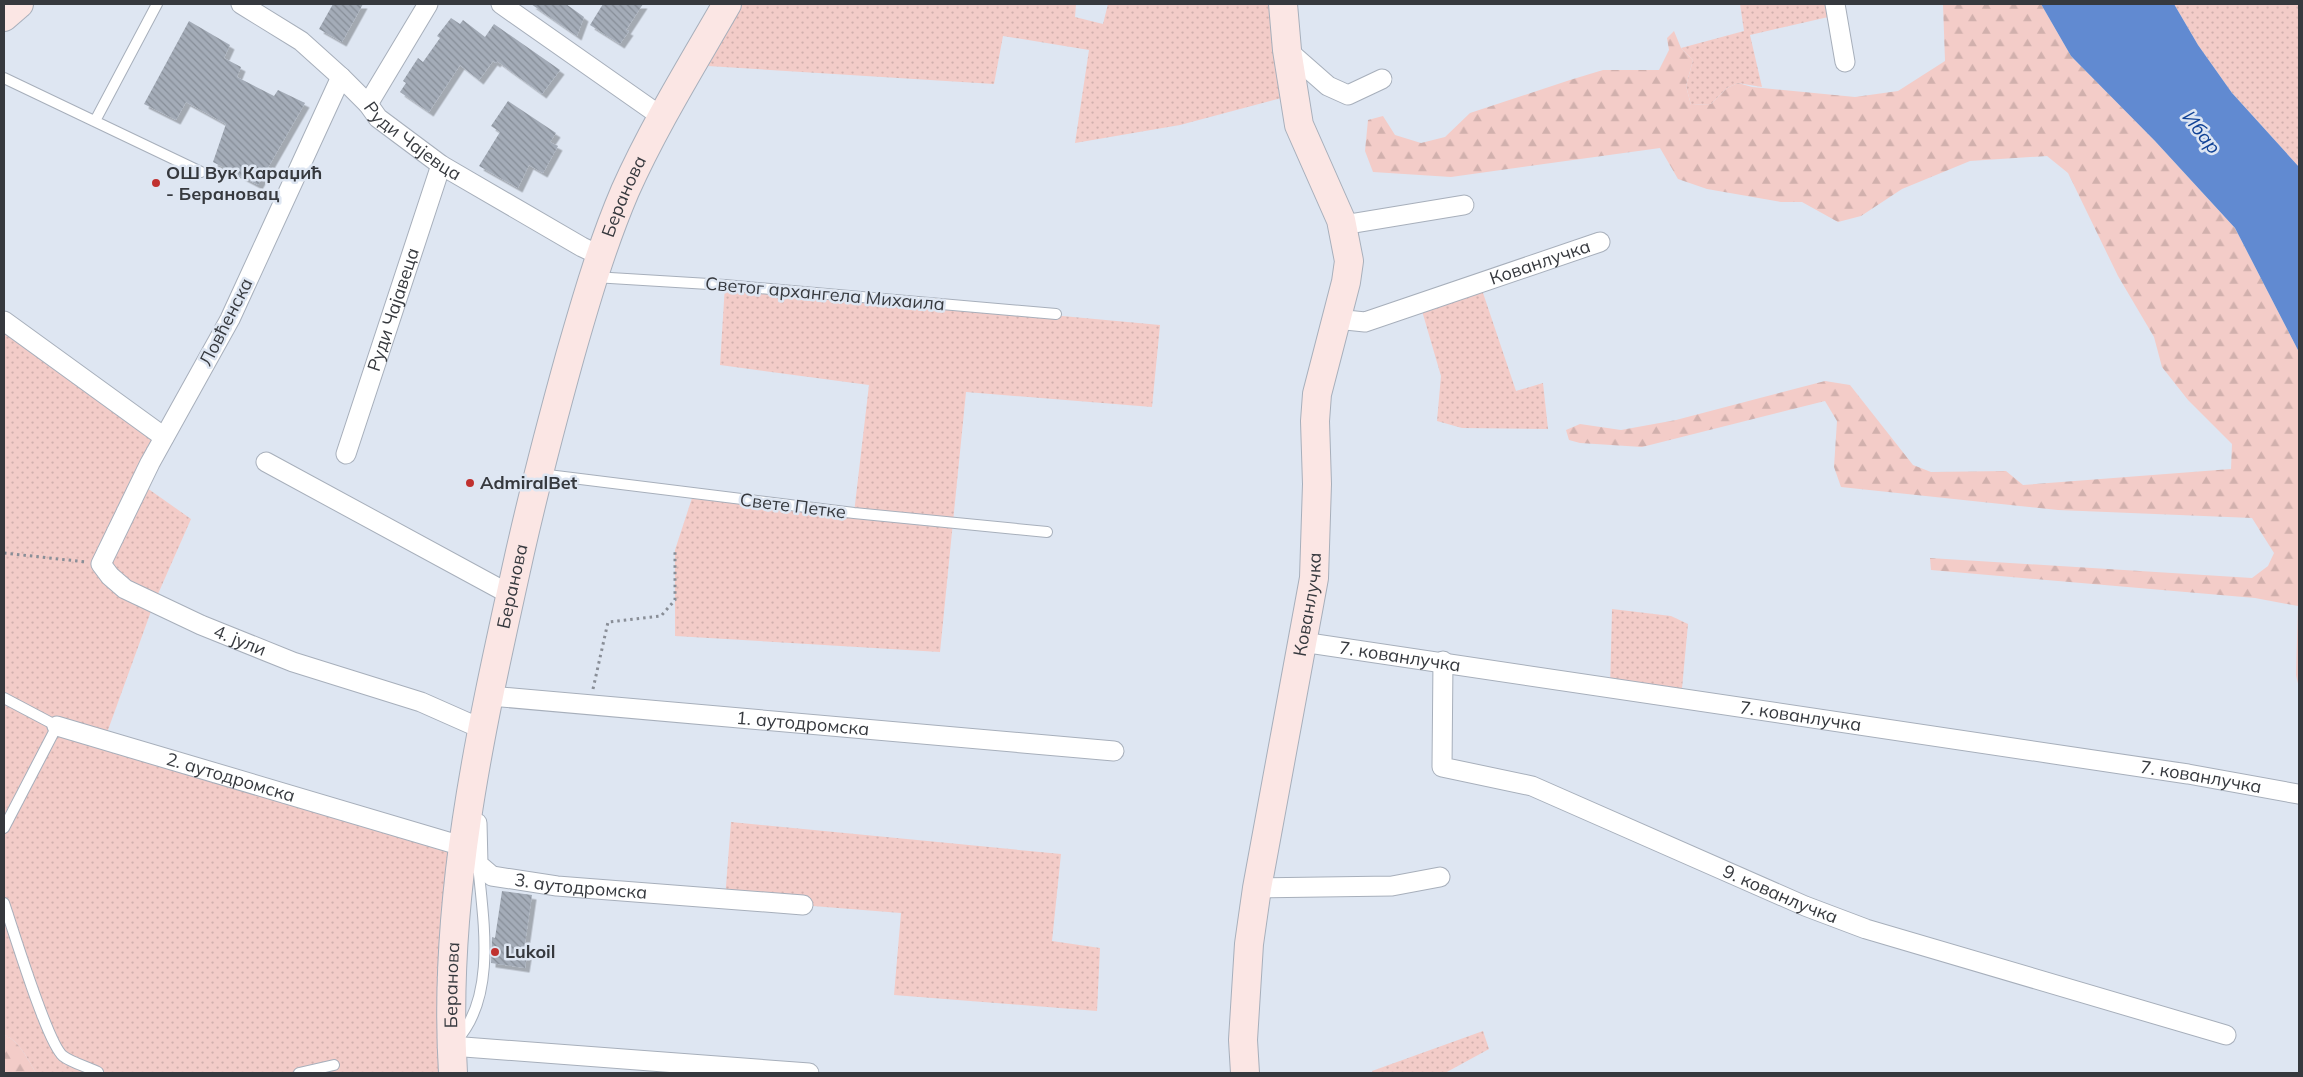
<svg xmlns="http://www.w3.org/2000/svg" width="2303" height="1077" viewBox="0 0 2303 1077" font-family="Mulish,sans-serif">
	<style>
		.grass { fill: url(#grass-dots) }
		.forest { fill: url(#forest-firs) }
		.water { fill: #618ad1 }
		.building { fill: url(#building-back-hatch); filter: url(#shadow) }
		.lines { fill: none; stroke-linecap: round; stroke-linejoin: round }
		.lane-casing { stroke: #a7afbb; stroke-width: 12 }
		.street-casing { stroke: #a7afbb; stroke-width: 21 }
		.secondary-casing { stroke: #a7afbb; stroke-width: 30 }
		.path { stroke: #898e97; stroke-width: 3; stroke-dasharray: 2.5 4; stroke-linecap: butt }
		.lane { stroke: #fff; stroke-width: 10 }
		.street { stroke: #fff; stroke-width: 19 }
		.secondary { stroke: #fbe6e4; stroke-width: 28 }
		.poi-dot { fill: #c0312f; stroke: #dee6f2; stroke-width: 2 }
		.labels { text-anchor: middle; stroke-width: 5; stroke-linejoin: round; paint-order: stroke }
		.street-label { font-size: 18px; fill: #36393e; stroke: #dee6f2 }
		.poi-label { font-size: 18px; font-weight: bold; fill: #36393e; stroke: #dee6f2; text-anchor: start }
		.water-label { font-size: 19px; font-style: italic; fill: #104296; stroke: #dee6f2 }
	</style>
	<defs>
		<pattern id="grass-dots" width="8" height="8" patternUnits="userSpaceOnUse" patternTransform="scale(1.25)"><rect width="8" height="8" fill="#f3ccc8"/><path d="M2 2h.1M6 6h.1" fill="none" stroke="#d1b0ad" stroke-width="1.8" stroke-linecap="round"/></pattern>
		<pattern id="forest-firs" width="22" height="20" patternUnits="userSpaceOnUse" patternTransform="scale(1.25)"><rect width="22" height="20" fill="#f3ccc8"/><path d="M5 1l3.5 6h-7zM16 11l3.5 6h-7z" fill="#d1b0ad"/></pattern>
		<pattern id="building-back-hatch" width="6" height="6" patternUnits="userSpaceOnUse" patternTransform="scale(1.25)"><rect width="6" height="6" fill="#a4acb8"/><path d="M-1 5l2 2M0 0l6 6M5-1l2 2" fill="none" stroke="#868d97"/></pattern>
		<filter id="shadow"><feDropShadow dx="4.5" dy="4.5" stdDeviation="0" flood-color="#0004"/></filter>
	</defs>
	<rect width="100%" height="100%" fill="#dee6f2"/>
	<path class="grass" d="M727 4H1076L1075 17 1103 24 1108 4H1283L1293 95 1180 125 1075 143 1089 50 1003 36 994 84 692 65Z
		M1740 4H1835L1837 15 1750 35 1762 87 1738 83 1727 88 1711 104 1691 105 1686 86 1693 60 1681 48 1744 31Z
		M2174 4H2299V167L2232 93 2198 45Z
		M1480 284 1516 391 1543 383 1548 429 1462 428 1437 421 1441 376 1420 304Z
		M725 285 1160 325 1152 407 966 392 940 652 675 636V550L693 495 854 513 869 385 720 365Z
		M4 321 164 437 140 483 191 519 154 603 104 741 462 846 453 1073H36C29 1061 18 1039 4 1035Z
		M1612 609 1671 616 1688 624 1681 699 1610 689Z
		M731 822 1061 854 1052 941 1100 948 1097 1011 894 995 901 913 725 899Z
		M1483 1031 1489 1049 1445 1073H1373L1372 1071Z"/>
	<path class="forest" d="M1943 4H2041L2071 56 2155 141 2235 228 2299 352V688L2296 675 2298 606 2255 598 1931 570 1930 558 2252 578 2268 566 2274 553 2252 518 2058 510 1841 487 1834 467 1837 421 1825 401 1642 447 1580 443 1569 440 1566 430 1580 424 1621 430 1676 420 1825 381 1850 385 1913 465 1931 472 2006 471 2023 485 2231 469 2232 444 2188 400 2162 367 2154 337 2118 276 2068 173 2047 156 1970 161 1902 189 1861 216 1838 222 1802 202H1781L1707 189 1678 179 1660 148 1451 177 1373 172 1365 151 1368 120 1383 116 1395 135 1421 143 1445 137 1470 113 1570 80 1603 70H1659L1669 50 1667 38 1674 31 1681 48 1693 60 1686 86 1691 105 1711 104 1727 88 1738 83 1752 87 1855 97 1898 91 1945 61Z
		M4 1035C18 1039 29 1061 36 1073H4Z"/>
	<path class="water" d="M2041 4H2174L2198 45 2232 93 2299 167V352L2235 228 2155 141 2071 56Z"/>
	<path class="building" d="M333 4H363L342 42 319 29Z
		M531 4H566L584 17 577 36Z
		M603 4H643L626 30 629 31 620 44 590 25Z
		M451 18 460 24 463 20 485 37 494 24 560 70 542 94 497 61 496 63 493 61 479 80 460 65 429 112 400 92 406 83 403 81 418 58 423 62 440 38 437 36Z
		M189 21 230 45 224 58 241 67 237 77 274 96 278 90 305 103 258 185 213 162 226 124 186 102 176 120 144 104Z
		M508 101 556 133 550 142 558 146 543 173 529 165 518 188 479 166 500 132 491 126Z
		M502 891 532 895 525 943H529L525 968 491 963 492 937 495 938Z"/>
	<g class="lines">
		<g class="lane-casing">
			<path id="lane" d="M4 78 201 172
				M95 121 157 4
				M594 277 725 285 1056 314
				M540 474 854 513 1047 532
				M4 698 57 726 4 828
				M4 903C13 929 47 1043 63 1056 72 1063 88 1067 98 1072
				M457 1040C497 995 483 919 478 864
				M299 1073 334 1065"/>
		</g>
		<g class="street-casing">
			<g id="street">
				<path id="s1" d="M241 4 301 41 341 77 368 104 378 118 441 165 582 247 601 256"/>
				<path d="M501 4 662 117"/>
				<path d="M1835 4 1845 62"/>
				<path d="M1287 50 1328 86 1348 95 1382 79"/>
				<path id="s2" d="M341 77 230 319 150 463 101 564 110 576 125 589 201 625 293 662 421 702 482 729"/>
				<path d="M368 104 428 4"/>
				<path d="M1343 225 1464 205"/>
				<path id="s3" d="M1336 319 1365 322 1600 242"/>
				<path d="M4 321 164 437"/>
				<path id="s4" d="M346 454 441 165"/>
				<path d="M266 462 511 595"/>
				<path id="s5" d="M1302 642 2188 774 2298 794"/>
				<path id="s6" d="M1443 661 1442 767 1532 786 1805 906 1866 929 2226 1035"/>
				<path id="s7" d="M490 696 1114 751"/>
				<path id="s8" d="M57 726 462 846"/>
				<path id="s9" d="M477 823 478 864 492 876 557 886 803 905"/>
				<path d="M1257 888 1392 886 1440 877"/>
				<path d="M451 1046 809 1073"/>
			</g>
		</g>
		<g class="secondary-casing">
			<g id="secondary">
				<path d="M4 17 19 4"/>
				<path id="s10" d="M453 1073C442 896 482 724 520 552 535 486 552 421 570 356 586 300 602 245 625 191 654 126 692 65 727 4"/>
				<path id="s11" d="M1245 1073 1243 1040 1249 944 1257 888 1314 578 1317 484 1315 421 1317 394 1346 282 1349 261 1341 220 1299 125 1287 50 1283 4"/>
			</g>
		</g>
		<path class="path" d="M4 553 86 562
			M593 689 608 622 661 616 675 600V550"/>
		<use href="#lane" class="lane"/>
		<use href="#street" class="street"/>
		<use href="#secondary" class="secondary"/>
	</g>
	<g class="poi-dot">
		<circle cx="156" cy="183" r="5"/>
		<circle cx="470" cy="483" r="5"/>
		<circle cx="495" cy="952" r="5"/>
	</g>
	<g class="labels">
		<g class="street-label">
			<text dy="6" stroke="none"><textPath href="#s1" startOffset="221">Руди Чајевца</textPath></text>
			<text dy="6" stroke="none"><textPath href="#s10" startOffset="898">Беранова</textPath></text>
			<text dy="6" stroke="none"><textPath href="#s3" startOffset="214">Кованлучка</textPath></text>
			<text transform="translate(825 294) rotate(5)" y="6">Светог архангела Михаила</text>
			<text dy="6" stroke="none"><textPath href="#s4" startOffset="152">Руди Чајавеца</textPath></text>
			<text transform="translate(226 322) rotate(-63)" y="6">Ловћенска</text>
			<text transform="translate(793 506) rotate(7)" y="6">Свете Петке</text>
			<text dy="6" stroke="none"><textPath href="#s10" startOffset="492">Беранова</textPath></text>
			<text dy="6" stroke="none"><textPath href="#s11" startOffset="474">Кованлучка</textPath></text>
			<text dy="6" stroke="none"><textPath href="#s2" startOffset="704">4. јули</textPath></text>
			<text dy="6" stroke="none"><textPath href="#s5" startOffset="99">7. кованлучка</textPath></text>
			<text dy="6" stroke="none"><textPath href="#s5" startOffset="504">7. кованлучка</textPath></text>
			<text dy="6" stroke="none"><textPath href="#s7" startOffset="314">1. аутодромска</textPath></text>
			<text dy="6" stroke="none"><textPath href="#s5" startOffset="909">7. кованлучка</textPath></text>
			<text dy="6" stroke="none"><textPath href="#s8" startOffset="181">2. аутодромска</textPath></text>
			<text dy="6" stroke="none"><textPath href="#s9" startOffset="149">3. аутодромска</textPath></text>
			<text dy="6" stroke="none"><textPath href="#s6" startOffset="469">9. кованлучка</textPath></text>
			<text dy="6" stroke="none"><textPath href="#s10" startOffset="88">Беранова</textPath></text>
		</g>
		<g class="poi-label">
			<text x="166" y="179">ОШ Вук Караџић<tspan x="166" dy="21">- Берановац</tspan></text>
			<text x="480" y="489">AdmiralBet</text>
			<text x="505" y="958">Lukoil</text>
		</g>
		<g class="water-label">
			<text transform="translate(2202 132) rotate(52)" y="7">Ибар</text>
		</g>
	</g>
	<rect width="2303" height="1077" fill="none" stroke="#36393e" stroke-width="10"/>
</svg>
